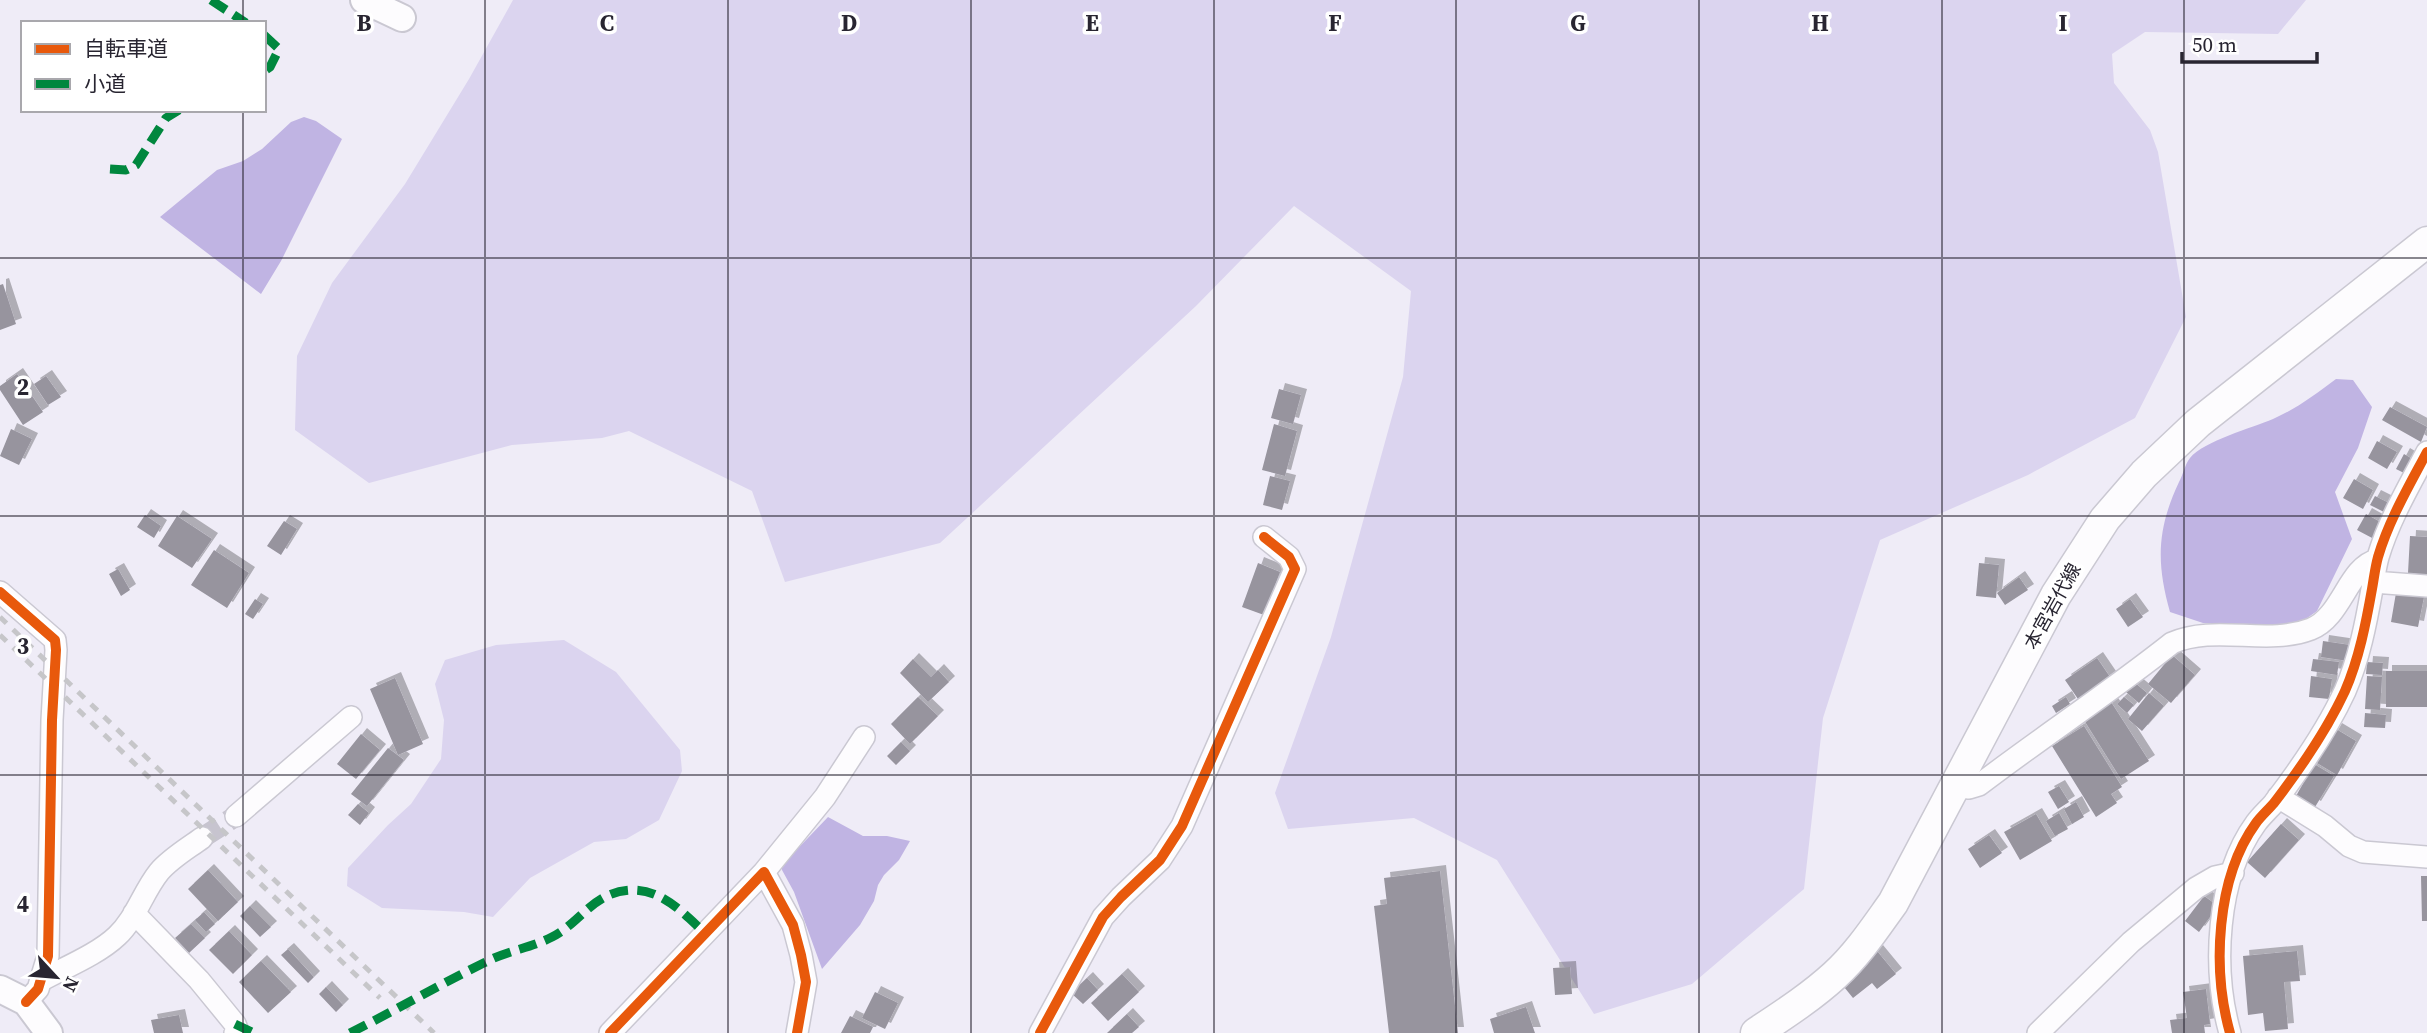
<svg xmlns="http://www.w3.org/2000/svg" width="2427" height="1033" viewBox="0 0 2427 1033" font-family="'Source Serif 4','Noto Sans JP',serif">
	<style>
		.green { fill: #dbd4ef }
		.water { fill: #c0b4e3 }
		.building { fill: #97949e; filter: url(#shadow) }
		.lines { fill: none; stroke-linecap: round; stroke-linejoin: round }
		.minor-tunnel { stroke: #c7c4cf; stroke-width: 21; stroke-dasharray: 21 10; stroke-linecap: butt }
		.minor-casing { stroke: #cac8d2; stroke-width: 24 }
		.tertiary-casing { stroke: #cac8d2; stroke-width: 30 }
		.secondary-casing { stroke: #cac8d2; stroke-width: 33 }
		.minor { stroke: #fdfcfe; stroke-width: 21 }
		.tertiary { stroke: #fdfcfe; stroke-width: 26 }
		.secondary { stroke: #fdfcfe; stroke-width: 30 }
		.rail { stroke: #c6c6c9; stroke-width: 5; stroke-dasharray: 9 9; stroke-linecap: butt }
		.quiet { stroke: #00873e; stroke-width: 9; stroke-dasharray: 18 9; stroke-linecap: butt }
		.cycleway-casing { stroke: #fff; stroke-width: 15 }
		.cycleway { stroke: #e8590c; stroke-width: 10 }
		.grid { fill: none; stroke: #282531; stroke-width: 2; stroke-opacity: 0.55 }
		.labels { text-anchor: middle; stroke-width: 7; stroke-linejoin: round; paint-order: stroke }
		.street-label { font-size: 19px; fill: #282531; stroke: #fff }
		.grid-label { font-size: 23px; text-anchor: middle; font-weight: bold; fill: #282531; stroke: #fff; stroke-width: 7; stroke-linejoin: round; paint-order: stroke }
	</style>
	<defs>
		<filter id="shadow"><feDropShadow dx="6" dy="-6" stdDeviation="0" flood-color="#0004"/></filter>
	</defs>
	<rect width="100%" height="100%" fill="#efecf7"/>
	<path class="green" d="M513 0H2306L2278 34 2145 32 2112 54 2114 83 2150 130 2158 152 2186 317 2135 418 2028 475 1880 540 1823 718 1804 889 1692 984 1594 1014 1497 860 1414 818 1288 829 1275 793 1331 637 1403 377 1411 291 1294 206 1196 306 940 543 785 582 752 491 629 431 602 438 512 445 369 483 295 430 297 356 332 283 405 184 469 79Z
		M564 640 616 672 680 750 682 771 659 820 626 839 594 842 530 878 493 917 464 912 382 908 347 886 348 868 388 825 411 804 441 759 444 720 435 684 445 660 496 645Z"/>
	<path class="water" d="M304 117 316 121 342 139 281 261 261 294 160 217 217 170 243 161 262 149 291 122Z
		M2336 379 2353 380 2372 407 2358 448 2335 492 2352 539 2317 611 2303 621 2278 625 2203 623 2170 612C2156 562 2157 529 2179 482 2183 475 2185 464 2190 458 2204 441 2252 428 2273 419 2296 409 2316 394 2336 379Z
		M828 817 863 836H887L910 841 899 860 884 875 878 885 874 901 860 925 822 969 794 892 782 870V865Z"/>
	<path class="building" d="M3 284 16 324 0 330V285Z
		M17 374 43 412 23 425 0 390V386Z
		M46 376 61 397 48 405 34 384Z
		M1279 389 1301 395 1293 424 1271 418Z
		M2390 407 2427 427 2421 442 2382 420Z
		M1274 424 1297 431 1285 476 1262 470Z
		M11 429 32 439 19 465 0 456Z
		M2377 441 2397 452 2387 469 2368 458Z
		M2404 454 2414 460 2406 474 2396 469Z
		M1270 476 1290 481 1282 510 1263 505Z
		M2354 479 2373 490 2363 509 2343 498Z
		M2375 496 2391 504 2386 513 2370 505Z
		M2366 514 2382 523 2374 539 2357 530Z
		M145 515 161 526 154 538 137 527Z
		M177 516 212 539 192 568 158 546Z
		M284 521 297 529 281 555 267 546Z
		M2410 536 2427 537V575L2408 573Z
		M214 550 249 573 227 608 191 585Z
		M1258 563 1280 572 1264 615 1242 607Z
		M1979 563 1999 565 1996 598 1976 596Z
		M118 569 130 590 121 596 109 574Z
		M2019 577 2028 590 2005 605 1997 593Z
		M2397 587 2425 592 2418 627 2391 622Z
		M255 599 263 604 253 619 245 614Z
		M2130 599 2143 617 2128 627 2116 609Z
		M2323 641 2350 645 2348 661 2321 657Z
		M2172 655 2195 675 2171 703 2148 684Z
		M2097 658 2110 677 2078 699 2065 680Z
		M913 659 931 677 938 670 949 682 928 702 900 673Z
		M2313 659 2339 662 2337 675 2311 671Z
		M2367 662 2383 663 2382 675 2366 674Z
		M2386 671H2427V707H2386Z
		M2311 676 2332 679 2329 699 2309 697Z
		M2367 676 2382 677 2380 710 2365 709Z
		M395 678 423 744 398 755 370 689Z
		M2134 682 2147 693 2139 703 2126 692Z
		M2149 693 2164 706 2142 731 2128 719Z
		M918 697 938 716 910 744 891 724Z
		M2066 697 2070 704 2056 713 2052 706Z
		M2124 697 2134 705 2127 713 2117 704Z
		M2111 702 2149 761 2121 779 2084 720Z
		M2365 713 2386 715 2385 728 2364 727Z
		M2084 726 2122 787 2111 794 2117 803 2096 817 2052 746Z
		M2336 729 2356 741 2337 775 2317 763Z
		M361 734 380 750 356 779 337 764Z
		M901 742 910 751 896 765 887 756Z
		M388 748 404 760 367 806 351 794Z
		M2314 764 2334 776 2315 807 2296 796Z
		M2059 786 2069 802 2058 809 2048 792Z
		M2076 802 2084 817 2072 824 2064 809Z
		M358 804 369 813 360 825 348 815Z
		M2059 813 2068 829 2055 836 2046 821Z
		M2036 814 2052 841 2020 860 2004 832Z
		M2281 824 2299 840 2265 878 2247 862Z
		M1989 835 2002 853 1980 868 1968 849Z
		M208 870 238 902 218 921 188 889Z
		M1440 871 1458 1033H1389L1374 906 1387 904 1384 878Z
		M2421 876H2427V921H2422Z
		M2204 896 2218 906 2199 932 2185 921Z
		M250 906 271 927 260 937 240 916Z
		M204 912 215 924 206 932 195 920Z
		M191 924 205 938 189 953 175 938Z
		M229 931 252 955 233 974 209 950Z
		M288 949 314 977 308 983 281 955Z
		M1877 951 1896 974 1877 989 1872 983 1853 998 1840 982Z
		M2297 951 2300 981 2284 982 2288 1029 2265 1031 2263 1013 2248 1015 2243 956Z
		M261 961 291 992 268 1013 239 982Z
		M1570 967 1572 994 1555 995 1553 968Z
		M1122 974 1139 992 1108 1021 1091 1003Z
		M1087 978 1098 990 1083 1004 1071 993Z
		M326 987 343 1005 336 1012 319 994Z
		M2206 989 2210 1024 2204 1025 2205 1033H2172L2170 1020 2187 1018 2183 992Z
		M875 992 898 1003 885 1029 862 1018Z
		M1526 1007 1535 1033H1494L1490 1019Z
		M1127 1014 1139 1027 1132 1033H1107Z
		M179 1015 183 1033H154L151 1020Z
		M850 1016 873 1027 870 1033H841Z"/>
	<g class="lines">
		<path class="minor-tunnel" d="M202 838 236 816"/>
		<g class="minor-casing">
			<path id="minor" d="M2373 582 2427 586
				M0 592 55 640 56 650 52 720 48 956 38 989 26 1002
				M1955 786 1969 788 1979 785C2042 737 2109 693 2172 643 2215 624 2267 646 2311 629 2342 617 2348 567 2377 560
				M2278 797 2325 826 2349 846 2363 852 2427 857
				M236 816 351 717
				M764 872 825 797 864 737
				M134 913 199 980 235 1024 237 1029 235 1033
				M42 980C66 967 98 954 117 936 136 918 143 892 159 872 171 858 187 849 202 838
				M610 1033 764 872 793 925 801 955 806 982 797 1033
				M1040 1033 1103 917 1121 897 1160 860 1182 826 1295 569 1289 557 1264 537
				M2038 1033 2131 942 2196 888 2215 877 2233 873
				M2230 1033C2212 969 2216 878 2256 823 2261 816 2268 810 2274 803 2300 769 2327 730 2345 691 2359 659 2366 623 2372 589 2374 578 2375 568 2378 557 2389 520 2409 486 2427 452"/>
		</g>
		<g class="tertiary-casing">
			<path id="tertiary" d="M364 0 402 18
				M0 989 26 1002 49 1033"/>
		</g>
		<g class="secondary-casing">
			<path id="secondary" d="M1756 1033C1783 1015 1811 997 1835 975 1858 954 1875 928 1893 903L2056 595 2105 519 2144 474 2198 423 2427 242"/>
		</g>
		<use href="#minor" class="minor"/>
		<use href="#tertiary" class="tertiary"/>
		<use href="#secondary" class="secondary"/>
		<path class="rail" d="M0 617 434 1033
			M0 635 380 998"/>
		<path class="quiet" d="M211 0 246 23
			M264 35 279 49 270 67 264 71
			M110 169 126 170 136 165 166 118 179 110
			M235 1024 254 1033
			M350 1033C398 1009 444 982 492 959 512 950 533 947 552 937 583 921 593 891 633 890 663 890 684 914 704 932"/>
		<g class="cycleway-casing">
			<path id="cycleway" d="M0 592 55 640 56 650 52 720 48 956 38 989 26 1002
				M610 1033 764 872 793 925 801 955 806 982 797 1033
				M1040 1033 1103 917 1121 897 1160 860 1182 826 1295 569 1289 557 1264 537
				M2230 1033C2212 969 2216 878 2256 823 2261 816 2268 810 2274 803 2300 769 2327 730 2345 691 2359 659 2366 623 2372 589 2374 578 2375 568 2378 557 2389 520 2409 486 2427 452"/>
		</g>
		<use href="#cycleway" class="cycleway"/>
	</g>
	<path class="grid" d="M243 0V23M485 0V1033M728 0V1033M971 0V1033M1214 0V1033M1456 0V1033M1699 0V1033M1942 0V1033M2184 0V1033M243 110V1033M0 258H2427M0 516H2427M0 775H2427"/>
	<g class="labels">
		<g class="street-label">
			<text transform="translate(2052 606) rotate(-61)" y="7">本宮岩代線</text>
		</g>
	</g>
	<g class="grid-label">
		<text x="364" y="31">B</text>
		<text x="607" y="31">C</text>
		<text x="849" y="31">D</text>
		<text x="1092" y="31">E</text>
		<text x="1335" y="31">F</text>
		<text x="1578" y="31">G</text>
		<text x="1820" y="31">H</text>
		<text x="2063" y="31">I</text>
		<text x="23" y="395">2</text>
		<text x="23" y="654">3</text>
		<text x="23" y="912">4</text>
	</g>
	<rect x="21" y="21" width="245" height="91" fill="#ffffff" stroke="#a9a8ad" stroke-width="2"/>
	<rect x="35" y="44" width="35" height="10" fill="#e8590c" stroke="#a9a8ad" stroke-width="2"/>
	<text x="84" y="56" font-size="21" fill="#282531">自転車道</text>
	<rect x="35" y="79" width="35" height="10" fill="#00873e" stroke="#a9a8ad" stroke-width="2"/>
	<text x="84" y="91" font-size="21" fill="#282531">小道</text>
	<g transform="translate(56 977) rotate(116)" stroke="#ffffff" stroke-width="5" paint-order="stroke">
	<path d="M0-5L12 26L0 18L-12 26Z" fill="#282531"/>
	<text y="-10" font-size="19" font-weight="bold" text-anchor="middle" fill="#282531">N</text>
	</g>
	<path d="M2182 52v10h135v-10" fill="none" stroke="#282531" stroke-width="3.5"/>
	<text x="2192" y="52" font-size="21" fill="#282531" stroke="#ffffff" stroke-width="5" paint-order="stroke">50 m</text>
</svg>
